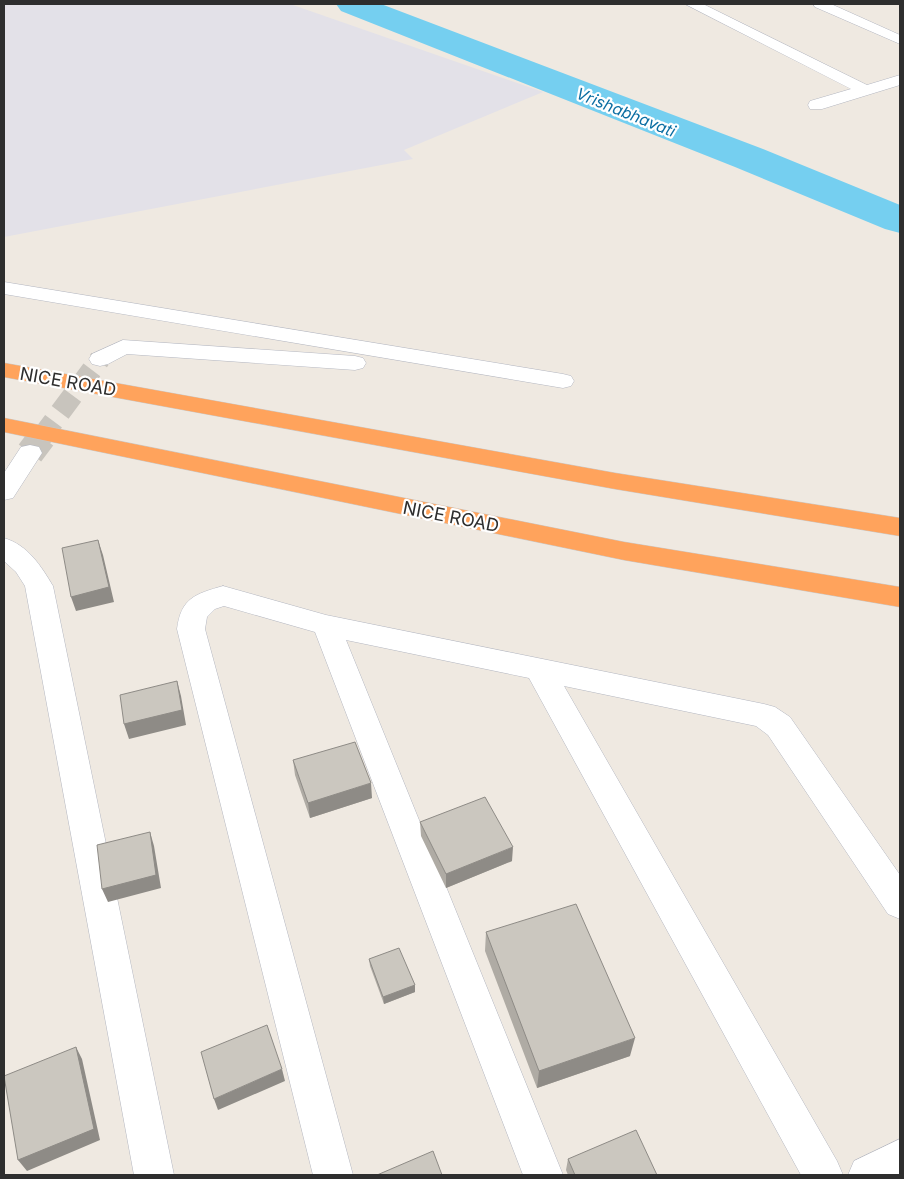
<svg xmlns="http://www.w3.org/2000/svg" width="904" height="1179" viewBox="0 0 904 1179" font-family="Inter,sans-serif">
	<style>
		.industrial { fill: #e3e1e8 }
		.lines { fill: none; stroke-linecap: round; stroke-linejoin: round }
		.river { fill: #75cff0; fill-rule: evenodd }
		.minor-tunnel-far1 { stroke: #c8c4bd; stroke-width: 21; stroke-dasharray: 21 11; stroke-linecap: butt }
		.minor-tunnel { stroke: #c8c4bd; stroke-width: 28; stroke-dasharray: 28 14; stroke-linecap: butt }
		.minor-casing { stroke: #b4b7c1; stroke-width: 1 }
		.highway-casing { stroke: #c9c9c9; stroke-width: 1 }
		.minor { fill: #fff; fill-rule: evenodd }
		.highway { fill: #ffa35c; fill-rule: evenodd }
		.wall { fill: #afaba4 }
		.shaded-wall { fill: #8e8b86 }
		.building { fill: #cbc7bf; stroke: #8e8b86 }
		.labels { text-anchor: middle; stroke-width: 4.5; stroke-linejoin: round; paint-order: stroke }
		.far-water-label { font-size: 16px; font-style: italic; fill: #0d6fa3; stroke: #fff }
		.street-label { font-size: 18px; fill: #2e2e2e; stroke: #fff }
	</style>
	<rect width="100%" height="100%" fill="#efe9e1"/>
	<path class="industrial" d="M4 4H290L543 92 404 150 413 159 4 237Z"/>
	<g class="lines">
		<path class="river" d="M336 4H381L763 149 900 205V233L885 229 735 167 341 11Z"/>
		<path class="minor-tunnel-far1" d="M41 438 100 359"/>
		<path class="minor-tunnel" d="M30 453 42 437"/>
		<g class="minor-casing">
			<path id="minor" d="M685 4H703L867 85 900 75V85L822 109H810L808 105 810 101 851 89Z
				M813 4H831L900 35V44L815 7Z
				M4 282 563 374 571 376 574 381 571 386 563 388 4 294Z
				M123 340 355 356 363 358 366 363 363 368 355 370 127 354 108 364 100 366 92 364 89 359 92 354Z
				M30 445 39 447 42 453 13 498 4 500V473L21 447Z
				M4 538C28 545 41 566 53 586L174 1175H134L25 586 16 572 4 561Z
				M223 586 326 615 764 704 775 707 790 717 900 875V919L888 914 768 735 756 726 564 686 837 1161 843 1175H801L529 678 346 640 563 1175H523L315 632 224 606 215 609 207 617 205 629 353 1175H313L177 629C181 598 195 594 223 586Z
				M900 1139V1175H848L854 1161Z"/>
		</g>
		<g class="highway-casing">
			<path id="highway" d="M4 363 615 473 900 518V536L615 489 4 377Z
				M4 418 624 542 900 587V607L624 560 4 432Z"/>
		</g>
		<use href="#minor" class="minor"/>
		<use href="#highway" class="highway"/>
	</g>
	<path class="wall" d="M293 760 372 798 310 818 295 775Z
		M420 822 512 861 446 888 421 836Z
		M486 932 630 1056 537 1088 485 951Z
		M369 959 415 985V992L384 1004 370 966Z
		M568 1159 657 1175H568L566 1170Z"/>
	<path class="shaded-wall" d="M98 540 103 555 114 602 76 611 71 597Z
		M177 681 181 696 186 725 129 739 124 724Z
		M371 783 372 798 310 818 308 803Z
		M150 832 154 846 161 888 108 902 102 889Z
		M513 847 512 861 446 888V874Z
		M415 985V992L384 1004 383 997Z
		M635 1038 630 1056 537 1088 539 1071Z
		M76 1047 82 1059 100 1140 27 1171 18 1160Z
		M282 1069 285 1081 218 1110 214 1099Z"/>
	<path class="building" d="M98 540 109 587 71 597 62 548Z
		M177 681 182 710 124 724 120 695Z
		M355 742 371 783 308 803 293 760Z
		M485 797 513 847 446 874 420 822Z
		M150 832 156 875 102 889 97 845Z
		M576 904 635 1038 539 1071 486 932Z
		M399 948 415 985 383 997 369 959Z
		M267 1025 282 1069 214 1099 201 1052Z
		M76 1047 94 1129 18 1160 4 1076Z
		M636 1130 657 1175H575L568 1159Z
		M433 1151 442 1175H377Z"/>
	<g class="labels">
		<g class="far-water-label">
			<text transform="translate(626 112) rotate(22)" y="6">Vrishabhavati</text>
		</g>
		<g class="street-label">
			<text transform="translate(68 382) rotate(10)" y="6">NICE ROAD</text>
			<text transform="translate(451 517) rotate(11)" y="6">NICE ROAD</text>
		</g>
	</g>
	<rect width="904" height="1179" fill="none" stroke="#2e2e2e" stroke-width="10"/>
</svg>
